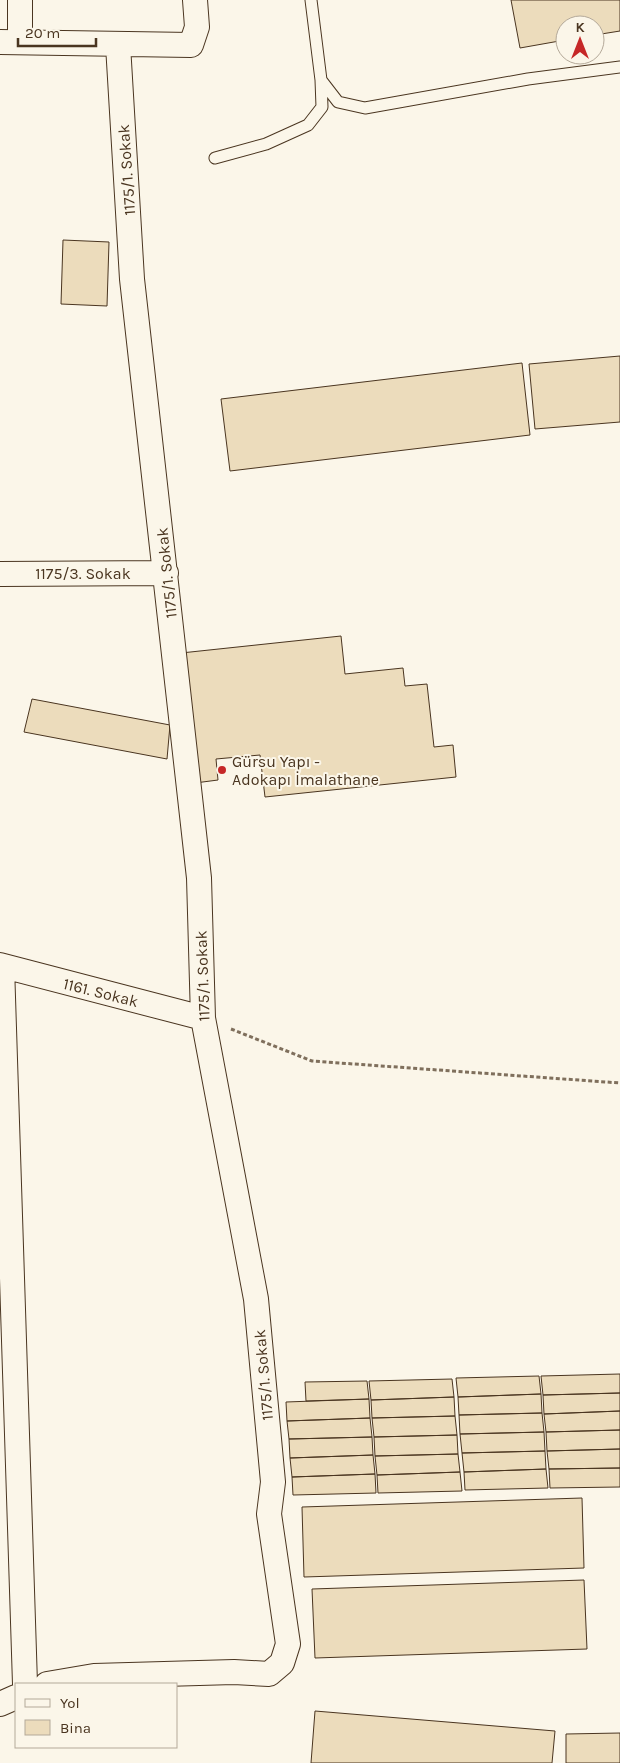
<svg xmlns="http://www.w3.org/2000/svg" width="620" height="1763" viewBox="0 0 620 1763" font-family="Karla,sans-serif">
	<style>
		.building { fill: #ecdcbc; stroke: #4a3520 }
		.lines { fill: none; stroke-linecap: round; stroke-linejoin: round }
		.service-casing { stroke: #4a3520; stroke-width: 13 }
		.minor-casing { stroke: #4a3520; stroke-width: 26 }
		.path { stroke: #7f6f5c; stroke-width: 3; stroke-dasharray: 4 2.5; stroke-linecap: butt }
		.service { stroke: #fbf6e9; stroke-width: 11 }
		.minor { stroke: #fbf6e9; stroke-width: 24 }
		.poi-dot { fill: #c62828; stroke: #fbf6e9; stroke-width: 2 }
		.labels { text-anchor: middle; stroke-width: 4; stroke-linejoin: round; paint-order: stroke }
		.street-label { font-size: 16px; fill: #4a3520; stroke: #fbf6e9 }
		.poi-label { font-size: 16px; fill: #4a3520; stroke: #fbf6e9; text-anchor: start }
	</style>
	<rect width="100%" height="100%" fill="#fbf6e9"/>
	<path class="building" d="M511 0H620V31L595 35V25H565V40L520 48Z
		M63 240 109 242 107 306 61 304Z
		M620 356V422L535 429 529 364Z
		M522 363 530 435 230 471 221 399Z
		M341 636 345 674 403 668 405 686 427 684 434 747 453 745 456 777 265 797 260 755 216 759 218 780 195 783 181 653Z
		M32 699 170 725 167 759 24 732Z
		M620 1374V1393L543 1395 541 1376Z
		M539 1376 541 1394 458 1397 456 1378Z
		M452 1379 454 1397 371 1400 369 1381Z
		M367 1381 369 1399 306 1401 305 1382Z
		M620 1393V1411L544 1414 543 1395Z
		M541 1394 542 1413 459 1415 458 1397Z
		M454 1397 455 1416 372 1418 371 1400Z
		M369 1399 370 1418 287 1421 286 1402Z
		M620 1411V1430L546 1432 544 1414Z
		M542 1413 544 1432 460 1434 459 1415Z
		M455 1416 457 1435 374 1437 372 1418Z
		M370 1418 372 1437 289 1439 287 1421Z
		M620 1430V1449L547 1451 546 1432Z
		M544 1432 545 1451 462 1453 460 1434Z
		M457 1435 458 1454 375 1456 374 1437Z
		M372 1437 373 1455 290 1458 289 1439Z
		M620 1449V1468L549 1469 547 1451Z
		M545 1451 546 1469 464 1472 462 1453Z
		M458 1454 460 1472 377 1475 375 1456Z
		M373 1455 375 1474 292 1477 290 1458Z
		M620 1468V1487L550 1488 549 1469Z
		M546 1469 548 1488 465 1490 464 1472Z
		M460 1472 462 1491 378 1493 377 1475Z
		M375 1474 376 1493 293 1495 292 1477Z
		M582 1498 584 1568 304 1577 302 1507Z
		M584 1580 587 1649 315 1658 312 1589Z
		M315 1711 555 1731 552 1763H311Z
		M620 1733V1763H566V1734Z"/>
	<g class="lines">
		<g class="service-casing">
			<path id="service" d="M311 0 321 80 338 102 365 108 528 79 620 67
				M215 158 266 144 308 125 322 107 321 80"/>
		</g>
		<g class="minor-casing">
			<path id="minor" d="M20 41V0
				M0 42 191 45 197 27 195 0
				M0 574 166 573
				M0 965 203 1018
				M2 966 25 1684
				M47 1684 94 1676 234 1672 269 1674 282 1663 288 1644 269 1514 273 1482 256 1299 203 1018 199 878 132 279 118 45
				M0 1704 16 1697"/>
		</g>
		<path class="path" d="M231 1029 312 1061 620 1083"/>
		<use href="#service" class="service"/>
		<use href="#minor" class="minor"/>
	</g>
	<circle class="poi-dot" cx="222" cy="770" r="5"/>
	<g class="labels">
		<g class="street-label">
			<text transform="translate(126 170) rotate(-94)" y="6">1175/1. Sokak</text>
			<text x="83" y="579">1175/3. Sokak</text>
			<text transform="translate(166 573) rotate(-96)" y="6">1175/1. Sokak</text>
			<text transform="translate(202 976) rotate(-92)" y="6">1175/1. Sokak</text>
			<text transform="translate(101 992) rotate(14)" y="6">1161. Sokak</text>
			<text transform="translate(263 1375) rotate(-95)" y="6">1175/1. Sokak</text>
		</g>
		<g class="poi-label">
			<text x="232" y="767">Gürsu Yapı -<tspan x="232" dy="18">Adokapı İmalathane</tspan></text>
		</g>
	</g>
	<rect x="15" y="1683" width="162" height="65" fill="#fbf6e9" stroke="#b4a999"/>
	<rect x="25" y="1699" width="25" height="8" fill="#fbf6e9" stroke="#b4a999"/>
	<text x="60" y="1708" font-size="15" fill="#4a3520">Yol</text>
	<rect x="25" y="1720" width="25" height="15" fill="#ecdcbc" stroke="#b4a999"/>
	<text x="60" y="1733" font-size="15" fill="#4a3520">Bina</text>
	<g transform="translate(580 40)"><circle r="24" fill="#fbf6e9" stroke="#b4a999"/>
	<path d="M0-4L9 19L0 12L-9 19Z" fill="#c62828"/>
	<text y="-8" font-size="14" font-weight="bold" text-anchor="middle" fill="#4a3520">K</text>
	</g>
	<path d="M18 38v8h78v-8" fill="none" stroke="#4a3520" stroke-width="2.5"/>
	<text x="25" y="38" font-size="15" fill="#4a3520" stroke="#fbf6e9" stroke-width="4" paint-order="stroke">20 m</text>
</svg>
